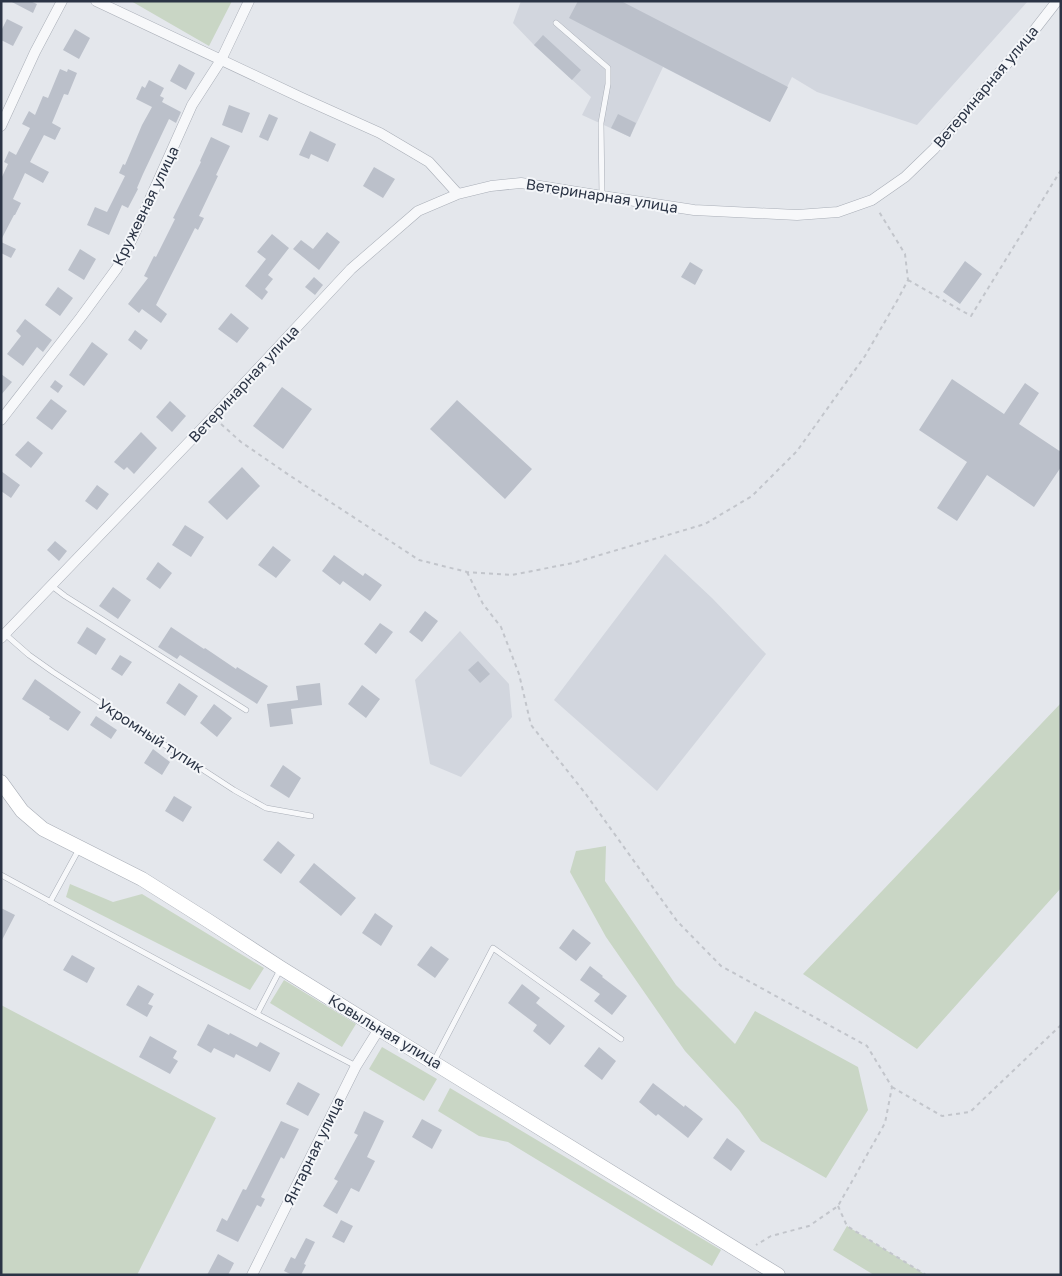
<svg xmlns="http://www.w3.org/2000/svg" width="1062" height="1276" viewBox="0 0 1062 1276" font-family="'Golos Text',sans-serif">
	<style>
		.built { fill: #d2d6de }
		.green { fill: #c9d6c5 }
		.building { fill: #bbc0ca }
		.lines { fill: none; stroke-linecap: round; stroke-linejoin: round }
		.lane-casing { stroke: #a9aeb7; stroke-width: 6 }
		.street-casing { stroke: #a9aeb7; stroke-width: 11 }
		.secondary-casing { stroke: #a9aeb7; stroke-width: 15 }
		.path { stroke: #c2c5cb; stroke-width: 2; stroke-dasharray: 4 4; stroke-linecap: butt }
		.lane { stroke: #f7f8fa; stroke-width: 5 }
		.street { stroke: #f7f8fa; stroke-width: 10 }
		.secondary { stroke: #fff; stroke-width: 14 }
		.labels { text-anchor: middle; stroke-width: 4; stroke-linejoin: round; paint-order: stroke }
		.street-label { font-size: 15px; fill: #2b3445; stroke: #f4f6f9 }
	</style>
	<rect width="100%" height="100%" fill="#e4e7ec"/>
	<path class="built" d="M521 1H1028L917 125 817 92 792 77 770 122 663 67 630 137 582 115 591 97 534 45 513 23Z
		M665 554 712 598 766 654 657 791 554 700Z
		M460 631 509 684 512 717 461 777 430 764 415 680Z"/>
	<path class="green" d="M131 1H232L209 46Z
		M1061 703V888L917 1049 803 974Z
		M606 846 605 881 676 985 735 1044 755 1011 858 1067 868 1110 826 1178 761 1141 739 1110 685 1051 606 937 570 872 576 851Z
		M70 884 113 902 142 894 264 968 250 990 66 897Z
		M284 980 356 1024 342 1047 270 1003Z
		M1 1005 216 1118 137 1275H1Z
		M382 1047 437 1079 424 1101 369 1069Z
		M450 1088 721 1250 712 1266 508 1142 479 1136 438 1111Z
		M847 1226 926 1275H874L833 1250Z"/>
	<path class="building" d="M10 1H30L37 4 33 13Z
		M578 1H621L788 87 770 122 569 18Z
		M7 19 23 27 13 46 1 40V31Z
		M75 29 90 38 79 59 63 50Z
		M543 35 581 70 572 80 534 45Z
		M179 64 195 73 186 90 170 81Z
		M60 69 67 72 68 69 77 73 68 95 64 94 52 123 61 128 55 140 44 135 30 162 49 172 43 183 25 173 13 199 21 203 15 215H14L1 240V179L8 164 4 162 9 151 16 155 30 128 22 124 29 111 35 115 43 96 48 98Z
		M149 80 164 88 160 96 164 98 162 102 181 112 176 123 169 119 143 174 137 188 138 189 128 208 122 205 109 235 87 225 95 207 107 212 125 176 119 173 123 164 125 165 142 125 152 107 136 99 142 86 145 88Z
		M229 105 250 113 242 133 222 125Z
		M269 114 278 118 268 141 259 137Z
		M618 114 636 123 630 137 611 128Z
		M310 131 336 144 328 162 311 154 309 159 299 155Z
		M211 137 230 146 216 175 218 176 199 216 204 218 198 230 195 228 156 305 167 314 161 323 142 309 139 313 128 304 148 278 144 276 154 256 156 257 175 219 173 218 201 162 200 161Z
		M374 167 395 179 383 198 363 186Z
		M327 232 340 242 319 270 293 249 301 240 313 249Z
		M272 234 289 248 268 275 273 279 265 289 268 292 262 300 245 286 266 259 257 252Z
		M1 242 16 249 11 258 1 253Z
		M80 249 96 259 84 280 68 270Z
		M965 261 982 274 960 304 943 292Z
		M690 262 703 270 695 285 681 277Z
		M314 277 323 285 315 295 305 287Z
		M58 287 73 298 60 316 45 305Z
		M231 313 249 328 237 343 218 329Z
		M25 319 52 340 43 352 37 347 23 366 7 354 21 336 16 331Z
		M135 330 148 340 141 350 128 340Z
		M92 342 108 354 84 386 69 375Z
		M1 374 12 382 1 395Z
		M952 379 1004 414 1025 383 1039 393 1019 424 1061 452V467L1034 507 987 475 957 521 937 508 967 462 919 430Z
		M55 380 63 386 58 393 50 387Z
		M282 387 312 409 283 449 253 426Z
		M51 399 67 411 52 430 36 418Z
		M457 400 532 469 505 499 430 429Z
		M170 401 186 416 172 432 156 417Z
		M141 432 157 448 134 474 127 467 124 470 114 462Z
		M28 441 43 453 31 468 15 455Z
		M242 467 260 486 227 520 208 502Z
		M1 471 20 485 11 498 1 491Z
		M97 485 109 494 97 510 85 501Z
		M185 525 204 537 191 557 172 545Z
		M55 541 67 551 59 561 47 550Z
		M273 546 291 560 276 578 258 565Z
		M334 555 363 576 365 573 382 585 370 601 343 581 340 585 322 571Z
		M158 562 172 573 160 589 146 579Z
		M113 587 131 600 118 619 99 606Z
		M425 611 438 621 422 642 409 632Z
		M380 623 393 632 376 654 364 644Z
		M87 627 106 639 96 655 77 643Z
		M171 627 204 649 205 648 236 669 237 667 268 686 257 704 180 655 177 659 158 647Z
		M120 655 132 662 122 676 111 669Z
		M478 661 490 674 480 683 468 670Z
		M35 679 81 712 68 731 49 719 50 717 22 699Z
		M179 683 198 696 185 716 166 703Z
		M320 683 322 705 291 709 293 724 270 727 267 704 298 700 296 686Z
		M362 685 380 699 366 718 348 704Z
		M214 704 232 718 217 737 200 723Z
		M96 716 117 730 111 739 90 725Z
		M153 749 170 762 162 775 144 763Z
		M283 765 301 778 289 798 270 786Z
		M174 796 192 807 183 822 165 811Z
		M278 841 295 855 281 874 263 860Z
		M314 863 356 898 341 916 299 882Z
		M1 908 15 915 1 942Z
		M375 913 393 926 381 946 362 933Z
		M573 929 591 943 576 961 559 948Z
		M431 946 449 959 435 978 417 965Z
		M72 955 95 968 87 983 63 970Z
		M590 966 603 976 602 977 627 996 612 1015 594 1001 600 994 580 980Z
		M522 984 540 998 536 1003 565 1026 550 1045 533 1031 537 1025 508 1003Z
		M138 985 154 994 148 1004 153 1006 147 1017 126 1005Z
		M208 1024 229 1035 230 1033 257 1047 260 1042 280 1053 270 1072 236 1054 234 1058 214 1048 211 1053 197 1045Z
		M150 1036 177 1051 173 1058 178 1061 170 1074 139 1057Z
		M599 1047 616 1061 602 1080 584 1066Z
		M298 1082 320 1094 308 1116 286 1104Z
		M653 1083 684 1107 685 1105 703 1119 688 1138 658 1114 656 1116 639 1102Z
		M364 1111 384 1121 367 1157 375 1161 359 1192 351 1188 337 1214 323 1206 338 1181 334 1179 358 1135 354 1133Z
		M422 1119 442 1130 432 1149 412 1137Z
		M281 1121 299 1129 284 1159 281 1157 261 1197 265 1199 261 1207 257 1205 238 1242 216 1231 222 1218 227 1221 243 1189 246 1190Z
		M727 1138 745 1151 731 1171 713 1158Z
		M341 1220 353 1226 344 1243 332 1237Z
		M306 1238 315 1242 304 1264 306 1265 301 1275H292L284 1271 291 1257 295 1259Z
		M218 1254 234 1263 228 1275H207Z"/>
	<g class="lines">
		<g class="lane-casing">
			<path id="lane" d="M556 23 608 68V84L601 123 602 196
				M52 586 65 596 246 710
				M5 634 29 655 53 672 234 790 266 808 311 816
				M1 875 257 1014 356 1066
				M50 902 79 849
				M257 1014 281 968
				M434 1061 493 948 621 1039"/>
		</g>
		<g class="street-casing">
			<path id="street" d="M96 1 302 98 380 133 429 162 458 194
				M1 126 35 52 62 1
				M1 420 81 317 117 268 133 237 192 105 221 60 249 1
				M1 638 213 417 351 269 418 211 458 194 491 186 521 183 602 196 694 210 797 215 838 212 872 200 905 177 934 149 1022 46 1057 1
				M252 1275 356 1066 379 1029"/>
		</g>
		<g class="secondary-casing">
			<path id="secondary" d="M1 782 22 811 43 829 142 879 207 920 281 968 379 1029 778 1275"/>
		</g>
		<path class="path" d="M908 280 971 316 1061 170
			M221 424 241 442 289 475 419 560 467 572 512 575 573 563 705 524 752 496 797 451 865 356 898 299 908 280 905 254 878 210
			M467 572 483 604 501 627 519 674 531 725 585 793 677 921 721 966 867 1046 892 1087 885 1123 838 1206 809 1226 771 1236 756 1245
			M892 1087 942 1116 970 1112 1061 1025
			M838 1206 847 1226 926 1275"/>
		<use href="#lane" class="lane"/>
		<use href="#street" class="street"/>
		<use href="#secondary" class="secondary"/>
	</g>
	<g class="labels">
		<g class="street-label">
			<text transform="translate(986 87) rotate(-50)" y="5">Ветеринарная улица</text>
			<text transform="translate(602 196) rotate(9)" y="5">Ветеринарная улица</text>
			<text transform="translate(146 206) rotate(-64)" y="5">Кружевная улица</text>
			<text transform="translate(244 384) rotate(-47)" y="5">Ветеринарная улица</text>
			<text transform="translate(151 736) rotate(33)" y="5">Укромный тупик</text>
			<text transform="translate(385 1032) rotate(31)" y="5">Ковыльная улица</text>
			<text transform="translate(314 1151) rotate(-64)" y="5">Янтарная улица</text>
		</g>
	</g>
	<rect width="1062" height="1276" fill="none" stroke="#2b3445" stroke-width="5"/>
</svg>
